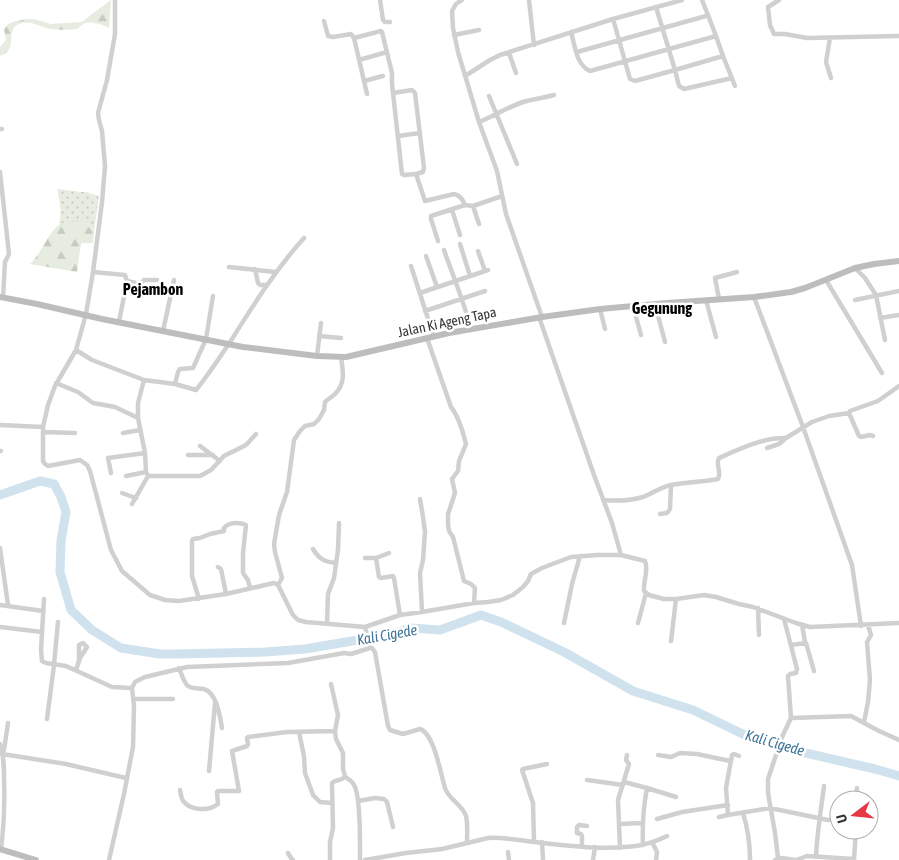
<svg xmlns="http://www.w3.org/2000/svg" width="899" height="860" viewBox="0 0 899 860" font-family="'Asap Condensed',sans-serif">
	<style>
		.grass { fill: url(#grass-dots) }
		.forest { fill: url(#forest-firs) }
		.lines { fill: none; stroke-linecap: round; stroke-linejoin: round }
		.river { stroke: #cfe2ee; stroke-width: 9 }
		.street { stroke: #d0d0d0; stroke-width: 4.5 }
		.secondary { stroke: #bdbdbd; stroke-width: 6 }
		.labels { text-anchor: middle; stroke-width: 5; stroke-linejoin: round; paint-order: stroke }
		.street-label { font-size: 14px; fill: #333; stroke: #fff }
		.water-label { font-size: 15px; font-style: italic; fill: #3f7597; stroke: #fff }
		.quarter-label { font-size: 16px; font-weight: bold; fill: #000; stroke: #fff }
	</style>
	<defs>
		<pattern id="grass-dots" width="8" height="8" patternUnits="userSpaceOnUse" patternTransform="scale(1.25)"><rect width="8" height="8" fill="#e6ecdf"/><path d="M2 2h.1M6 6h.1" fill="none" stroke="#c6cbc0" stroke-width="1.8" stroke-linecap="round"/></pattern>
		<pattern id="forest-firs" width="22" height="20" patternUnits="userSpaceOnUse" patternTransform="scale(1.25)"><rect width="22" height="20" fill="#e6ecdf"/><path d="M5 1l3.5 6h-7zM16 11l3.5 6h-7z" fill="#c6cbc0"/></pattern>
	</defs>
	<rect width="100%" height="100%" fill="#fff"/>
	<path class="grass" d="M57 189 81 192H86L99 196 94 231 88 225 67 222 59 225C62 212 60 202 57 189Z"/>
	<path class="forest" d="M111 0 109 28C99 23 85 18 78 29 72 30 56 30 50 29 41 27 27 18 17 25 5 32 19 50 0 56V47L6 40 4 29 8 24 13 22 26 19H34L51 24 82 22 92 14Z
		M76 221H83L94 231 93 243H81L77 272 30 264C41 254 49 231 60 224 65 222 71 221 76 221Z"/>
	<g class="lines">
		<path class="river" d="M0 495 40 481 54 484 61 497 66 512 61 541 60 572 71 610 92 630 121 648 160 654H176L265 652 305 649 393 634 411 628 440 630 481 615 501 622 564 652 633 691 693 710 751 738 797 751 875 769 899 776"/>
		<path class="street" d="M115 0V34L107 80 98 113 99 120 102 131 105 166 102 202 93 272 86 314 76 350 55 386 48 405 43 427V461L45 464 48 466 80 460 87 465 90 471 111 550 122 571 150 595 165 600 179 601 226 594 274 583 278 585 293 615 298 620 306 622 365 627 400 615 422 612 474 603 488 602 501 600 513 595 523 587 528 581 531 574 542 568 571 557 597 555H621L645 561C649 570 643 581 644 591L649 595 664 599H676L704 595 716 597 739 604 753 607 796 623 810 627 899 623
			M380 0 383 20 385 22H390
			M462 0 456 4 452 11 453 28 458 52 479 122 497 171 506 214 542 317
			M529 0 534 45
			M779 0 768 7 770 25 774 34H785L807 38 899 36
			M613 19 630 79 635 81 675 70 656 7
			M324 21 328 36 333 37 351 34 354 38
			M571 32C575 45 576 65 590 71L716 36 708 15
			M454 35 479 30
			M716 36 723 56 675 70 679 86 684 89 732 78
			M830 38 826 62 831 78
			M577 52 706 16 708 15 702 0
			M509 53 516 73
			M723 56 735 86
			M359 60 387 52
			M465 76 490 60 500 55 613 19 682 0
			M364 81 383 76
			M393 93 402 174 404 175 416 174 425 201 454 194C460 195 463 200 465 205
			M367 94 354 38 381 31 382 32 392 73V84L393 93 412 90 415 93 424 168 423 172 416 174
			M489 96 517 164
			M479 122C494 116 508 107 523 102 533 99 544 98 554 95
			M0 129H2
			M398 136 420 133
			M0 172 9 254 5 262 3 298
			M473 206 479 224
			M452 210 460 235
			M438 241 431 219V216L465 205 473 206 502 196
			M460 244 470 276
			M444 250C453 276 464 302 471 329
			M478 251 485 271
			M426 256 437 287
			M411 266 434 337
			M229 267 276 272
			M855 268 865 278 876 295 885 340
			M255 269 258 283 260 285H266
			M93 272 125 275 127 281 119 322
			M826 280 882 373
			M127 281 140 284 144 280H157
			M420 293 488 270
			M754 297 803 427 852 565 861 626
			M719 299 715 278 737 272
			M706 300 716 337
			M855 300 899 291
			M655 304 665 342
			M633 306 641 335
			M600 309 605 329
			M425 311 485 291
			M539 317 594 475 612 523 621 555
			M880 318 899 315
			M163 331 174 280
			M319 336 341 338
			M427 338 451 407C459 417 463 432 466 444L459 461 458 471 452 479 455 493 448 514V525L449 531 453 537 464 581 471 584 475 588 474 603
			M76 350 92 360 144 380 138 403V418L145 453 146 472 148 476H200L211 470 224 456 246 445 256 434
			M317 356 321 323
			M144 380 175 384 196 390C209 374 220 357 232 339 254 304 276 269 304 238
			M56 383 78 392 93 403 115 407 138 418
			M175 384 178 372 180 369 193 368 206 339 213 296
			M849 413 850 411 878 401 899 386
			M0 425 43 427
			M43 432 75 433
			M123 433 140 430
			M200 446 220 461
			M767 448 779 444 786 438 812 422 829 416 849 413 859 436 861 437 870 435 873 436
			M0 451H1
			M188 455H213
			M111 473 108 458 145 453
			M126 476 146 472
			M122 493 136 498
			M420 499 423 517 425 532 423 560 420 573 422 612
			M604 500C616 501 630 501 643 497 653 493 661 487 671 485 687 482 703 482 718 479 722 472 715 464 719 458 739 449 764 437 786 438
			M132 504 148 476
			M660 514 667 513 670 509 671 485
			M0 548 8 605
			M313 549C319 559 325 562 336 563
			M365 558H376L389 553
			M376 558 379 577 381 578 393 576 394 578 400 615
			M218 567 221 569 226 594
			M278 585 282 578 275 552 274 544 279 515 287 492 294 440 300 431 305 426 314 424 319 419 324 410 325 402C328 399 332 397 335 394 346 383 343 371 341 357
			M44 599 41 650 42 661 46 663 66 666 112 687 132 688 134 706 133 747 124 794 109 860
			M199 599 192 576V541L193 539 200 538 210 534 224 531V528C229 522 239 522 246 525L243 553V573L248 580 250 588
			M0 605 43 611
			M758 608 759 635
			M327 623 328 594 334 578 338 550 339 523
			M564 623 572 584 580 556
			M638 623 646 593
			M802 625 805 642
			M0 627 42 632
			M365 627 370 648H372L375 652 388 726 390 730 403 734 420 729C434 733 441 775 445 788 448 799 462 804 466 816 468 824 467 834 467 843
			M671 641 676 599
			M791 645 806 643 814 671
			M179 668C181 673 184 683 188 686 192 689 199 688 204 689 217 693 220 717 222 728
			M76 670 80 658 87 647 83 643 79 645V662
			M132 688 135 682 145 677 187 667 288 663 344 653 351 654 370 648
			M133 699H173
			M791 718 851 716 879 731 899 740
			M47 719 54 665 58 622
			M864 722 868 702 870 680 867 642 871 635 868 625
			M299 732 304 756 305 773 313 795 320 802 332 803
			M0 744C4 755 4 767 4 779 5 803 4 826 1 850
			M4 750 8 723
			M2 754 66 764 126 778
			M658 755 671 757 680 753 697 754 730 761
			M739 756 734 754 732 755 726 788 728 815 770 808 828 820 839 819
			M209 771 215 703
			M345 777C349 779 352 781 354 785 361 796 360 845 360 860
			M587 780 623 785
			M624 782 647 788 676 797
			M180 790C181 794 181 799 184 802 192 811 209 811 218 804L217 792 218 791H239L232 751 247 746 248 744 247 738 248 737 287 732 335 731
			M856 800 857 788
			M358 801 375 798 384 799 387 802 393 827
			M743 813C748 829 750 843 750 860
			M719 817 728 815
			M657 819 682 812 728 805
			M619 824 642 823
			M534 842 533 803 522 770 523 769 547 764
			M542 842 543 860
			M652 842 657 852 656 860
			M643 845C642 823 643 809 647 788
			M582 846V836L581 834 577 833V827L579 825 587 826
			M620 848 618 800 629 764 626 760 627 755
			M508 852 509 860
			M288 853 291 858 293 860
			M816 857C817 833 821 810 824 786
			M778 858 775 833 768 793V779L782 737 791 718 788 676 790 674 796 673 797 669 784 619
			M330 860V842L333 828 332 783C336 779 343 781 345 776L343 769V753L336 739 335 731 338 715 331 684
			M365 860 406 853 442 849 488 838C504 837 518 840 534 842 569 846 606 851 642 845 650 843 659 840 667 836
			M593 860 595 847
			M775 860 782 858 795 860
			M796 860 807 856 854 859
			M854 860 856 830"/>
		<path class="secondary" d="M0 297 37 304 102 319 243 347 317 356 346 357 449 333 542 317 600 309 667 303 754 297 791 292 805 288 855 268 874 264 899 261
			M0 849 36 860"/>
	</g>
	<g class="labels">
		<g class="street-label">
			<text transform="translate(447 322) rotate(-12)" y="5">Jalan Ki Ageng Tapa</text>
		</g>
		<g class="water-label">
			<text transform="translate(387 635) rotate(-10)" y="5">Kali Cigede</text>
			<text transform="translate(775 743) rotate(16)" y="5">Kali Cigede</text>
		</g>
		<g class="quarter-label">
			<text x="153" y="295">Pejambon</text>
			<text x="662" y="314">Gegunung</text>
		</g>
	</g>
	<g transform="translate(854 815) rotate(254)"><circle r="24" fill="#ffffff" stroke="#adadad"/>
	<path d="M0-4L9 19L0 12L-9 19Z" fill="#e63946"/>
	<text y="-8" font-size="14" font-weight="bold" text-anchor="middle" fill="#333333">U</text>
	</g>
</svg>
